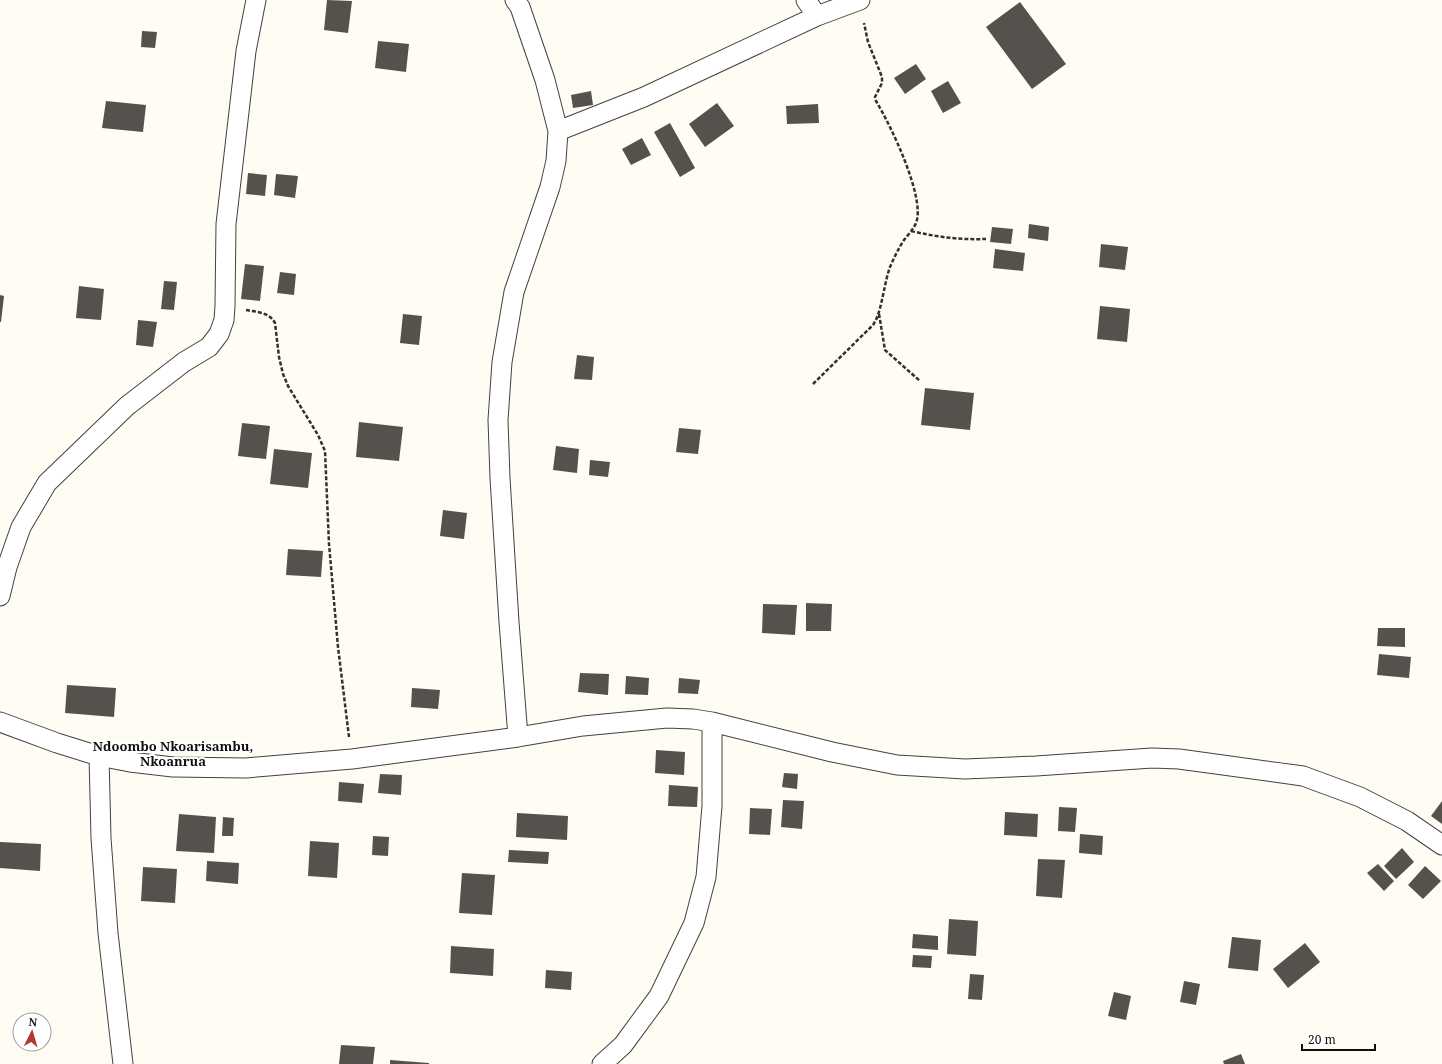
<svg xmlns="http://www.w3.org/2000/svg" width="1442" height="1064" viewBox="0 0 1442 1064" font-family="'Noto Serif',serif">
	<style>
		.building { fill: #57514d }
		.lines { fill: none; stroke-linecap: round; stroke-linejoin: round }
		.minor-casing { stroke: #424242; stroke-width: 21 }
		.path { stroke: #313131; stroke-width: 2.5; stroke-dasharray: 4 2; stroke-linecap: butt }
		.minor { stroke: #fff; stroke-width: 19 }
		.labels { text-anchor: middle; stroke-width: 4; stroke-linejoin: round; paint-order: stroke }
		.neighbourhood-label { font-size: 13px; font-weight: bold; fill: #0f0f0f; stroke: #fff }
	</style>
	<rect width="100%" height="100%" fill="#fefcf3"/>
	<path class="building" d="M327 0 352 1 348 33 324 30Z
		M1020 2 1066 64 1032 89 986 27Z
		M142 31 157 32 155 48 141 47Z
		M378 41 409 44 406 72 375 68Z
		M916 64 926 79 905 94 894 78Z
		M948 81 961 103 943 113 931 91Z
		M591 91 593 105 573 108 571 95Z
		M106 101 146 105 143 132 102 128Z
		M717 103 734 126 705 147 689 124Z
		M818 104 819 123 787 124 786 106Z
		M670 123 695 168 680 177 654 132Z
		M642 138 651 155 631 165 622 149Z
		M248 173 267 175 265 196 246 194Z
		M276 174 298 176 295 198 274 195Z
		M1029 224 1049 227 1048 241 1028 238Z
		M992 227 1013 229 1011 244 990 242Z
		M1101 244 1128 247 1125 270 1099 267Z
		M995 249 1025 253 1023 271 993 268Z
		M245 264 264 266 260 301 241 299Z
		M280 272 296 274 294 295 277 293Z
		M164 281 177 282 174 310 161 309Z
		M79 286 104 289 101 320 76 318Z
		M0 295 4 296 1 322H0Z
		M1100 306 1130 309 1127 342 1097 339Z
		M403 314 422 316 419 345 400 343Z
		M138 320 157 322 153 347 136 345Z
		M577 355 594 357 592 380 574 379Z
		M925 388 974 393 970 430 921 425Z
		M359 422 403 427 399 461 356 457Z
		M242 423 270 426 266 459 238 456Z
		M679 428 701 430 698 454 676 452Z
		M556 446 579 449 577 473 553 470Z
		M274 449 312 453 308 488 270 484Z
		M590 460 610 462 608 477 589 475Z
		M443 510 467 513 464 539 440 536Z
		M288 549 323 551 321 577 286 575Z
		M806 603 832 604 831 631H806Z
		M763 604 797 605 795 635 762 633Z
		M1378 628H1405V647L1377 646Z
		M1379 654 1411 657 1409 678 1377 675Z
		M580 673 609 674 608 695 578 692Z
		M626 676 649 678 648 695 625 694Z
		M679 678 700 680 698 694 678 693Z
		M67 685 116 688 114 717 65 713Z
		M412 688 440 690 438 709 411 707Z
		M656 750 685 752 684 775 655 773Z
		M784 773 798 774 797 789 782 787Z
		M380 774 402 775 401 795 378 793Z
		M339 782 364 784 362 803 338 801Z
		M669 785 698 787 697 807 668 806Z
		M783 800 804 801 802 829 781 827Z
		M1442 801V824L1431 816Z
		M1059 807 1077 808 1075 832 1058 831Z
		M750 808 772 809 770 835 749 834Z
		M1005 812 1038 814 1037 837 1004 835Z
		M517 813 568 816 567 840 516 837Z
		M179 814 216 817 214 853 176 851Z
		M223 817 234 818 233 836H222Z
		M1080 834 1103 836 1102 855 1079 853Z
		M373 836 389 837 388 856 372 855Z
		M310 841 339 843 337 878 308 876Z
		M0 842 41 844 40 871 0 868Z
		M1402 848 1414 862 1396 879 1384 866Z
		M509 850 549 852 548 864 508 862Z
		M1038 859 1065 860 1062 898 1036 896Z
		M207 861 239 863 238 884 206 881Z
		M1378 864 1394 881 1384 891 1367 873Z
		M1425 866 1441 881 1423 899 1408 885Z
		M143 867 177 869 175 903 141 901Z
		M462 873 495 875 492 915 459 913Z
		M949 919 978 921 976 956 947 954Z
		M913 934 938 936V950L912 948Z
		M1232 937 1261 940 1258 971 1228 968Z
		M1305 943 1320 962 1288 988 1273 969Z
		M451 946 494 949 493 976 450 973Z
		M913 955 932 956 931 968 912 967Z
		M546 970 572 972 571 990 545 988Z
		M970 974 984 975 982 1000 968 999Z
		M1184 981 1200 984 1196 1005 1180 1002Z
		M1114 992 1131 996 1126 1020 1108 1016Z
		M341 1045 375 1047 373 1064H339Z
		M1241 1054 1245 1064H1224L1223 1061Z
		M390 1060 429 1063V1064H390Z"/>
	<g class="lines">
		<g class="minor-casing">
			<path id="minor" d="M515 0 520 7 545 80 558 131 556 161 550 187 514 292 502 362 498 420 500 478 509 622 518 737
				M806 0 817 16
				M558 131 644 97 817 16 860 0
				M0 596 7 567 21 527 47 483 127 406 184 362 209 347 219 334 224 320 225 306 226 224 246 51 256 0
				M0 722 57 743 99 756 130 762 173 767 246 768 352 759 518 737 583 726 667 718 693 719 712 722 832 752 897 765 965 769 1036 766 1152 758 1179 759 1303 776 1360 797 1407 821 1442 845
				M99 756 101 838 108 933 123 1064
				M602 1064 623 1045 659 996 694 923 706 877 712 806V722"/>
		</g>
		<path class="path" d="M911 231C937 237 960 240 986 239
			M246 310C257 312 269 312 275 323L279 357 283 374 288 386 318 435 325 451 329 544 338 647 349 737
			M879 314 885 350 920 381
			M813 384 873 325 876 320C883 303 884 284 890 267 894 258 898 249 904 240 908 235 913 230 916 223 926 198 890 124 876 101L875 97 882 83V77L868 42 864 23"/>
		<use href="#minor" class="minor"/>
	</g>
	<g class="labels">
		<g class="neighbourhood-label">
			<text x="173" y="751">Ndoombo Nkoarisambu,<tspan x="173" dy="15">Nkoanrua</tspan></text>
		</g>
	</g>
	<g transform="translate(32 1032) rotate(5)"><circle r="19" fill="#ffffff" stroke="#9f9f9f"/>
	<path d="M0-3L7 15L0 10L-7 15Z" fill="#b13935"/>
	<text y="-6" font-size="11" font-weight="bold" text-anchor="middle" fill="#0f0f0f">N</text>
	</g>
	<path d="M1302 1044v6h73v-6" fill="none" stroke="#0f0f0f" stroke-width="2"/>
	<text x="1308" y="1044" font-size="12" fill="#0f0f0f" stroke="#ffffff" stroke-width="3" paint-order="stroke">20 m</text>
</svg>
